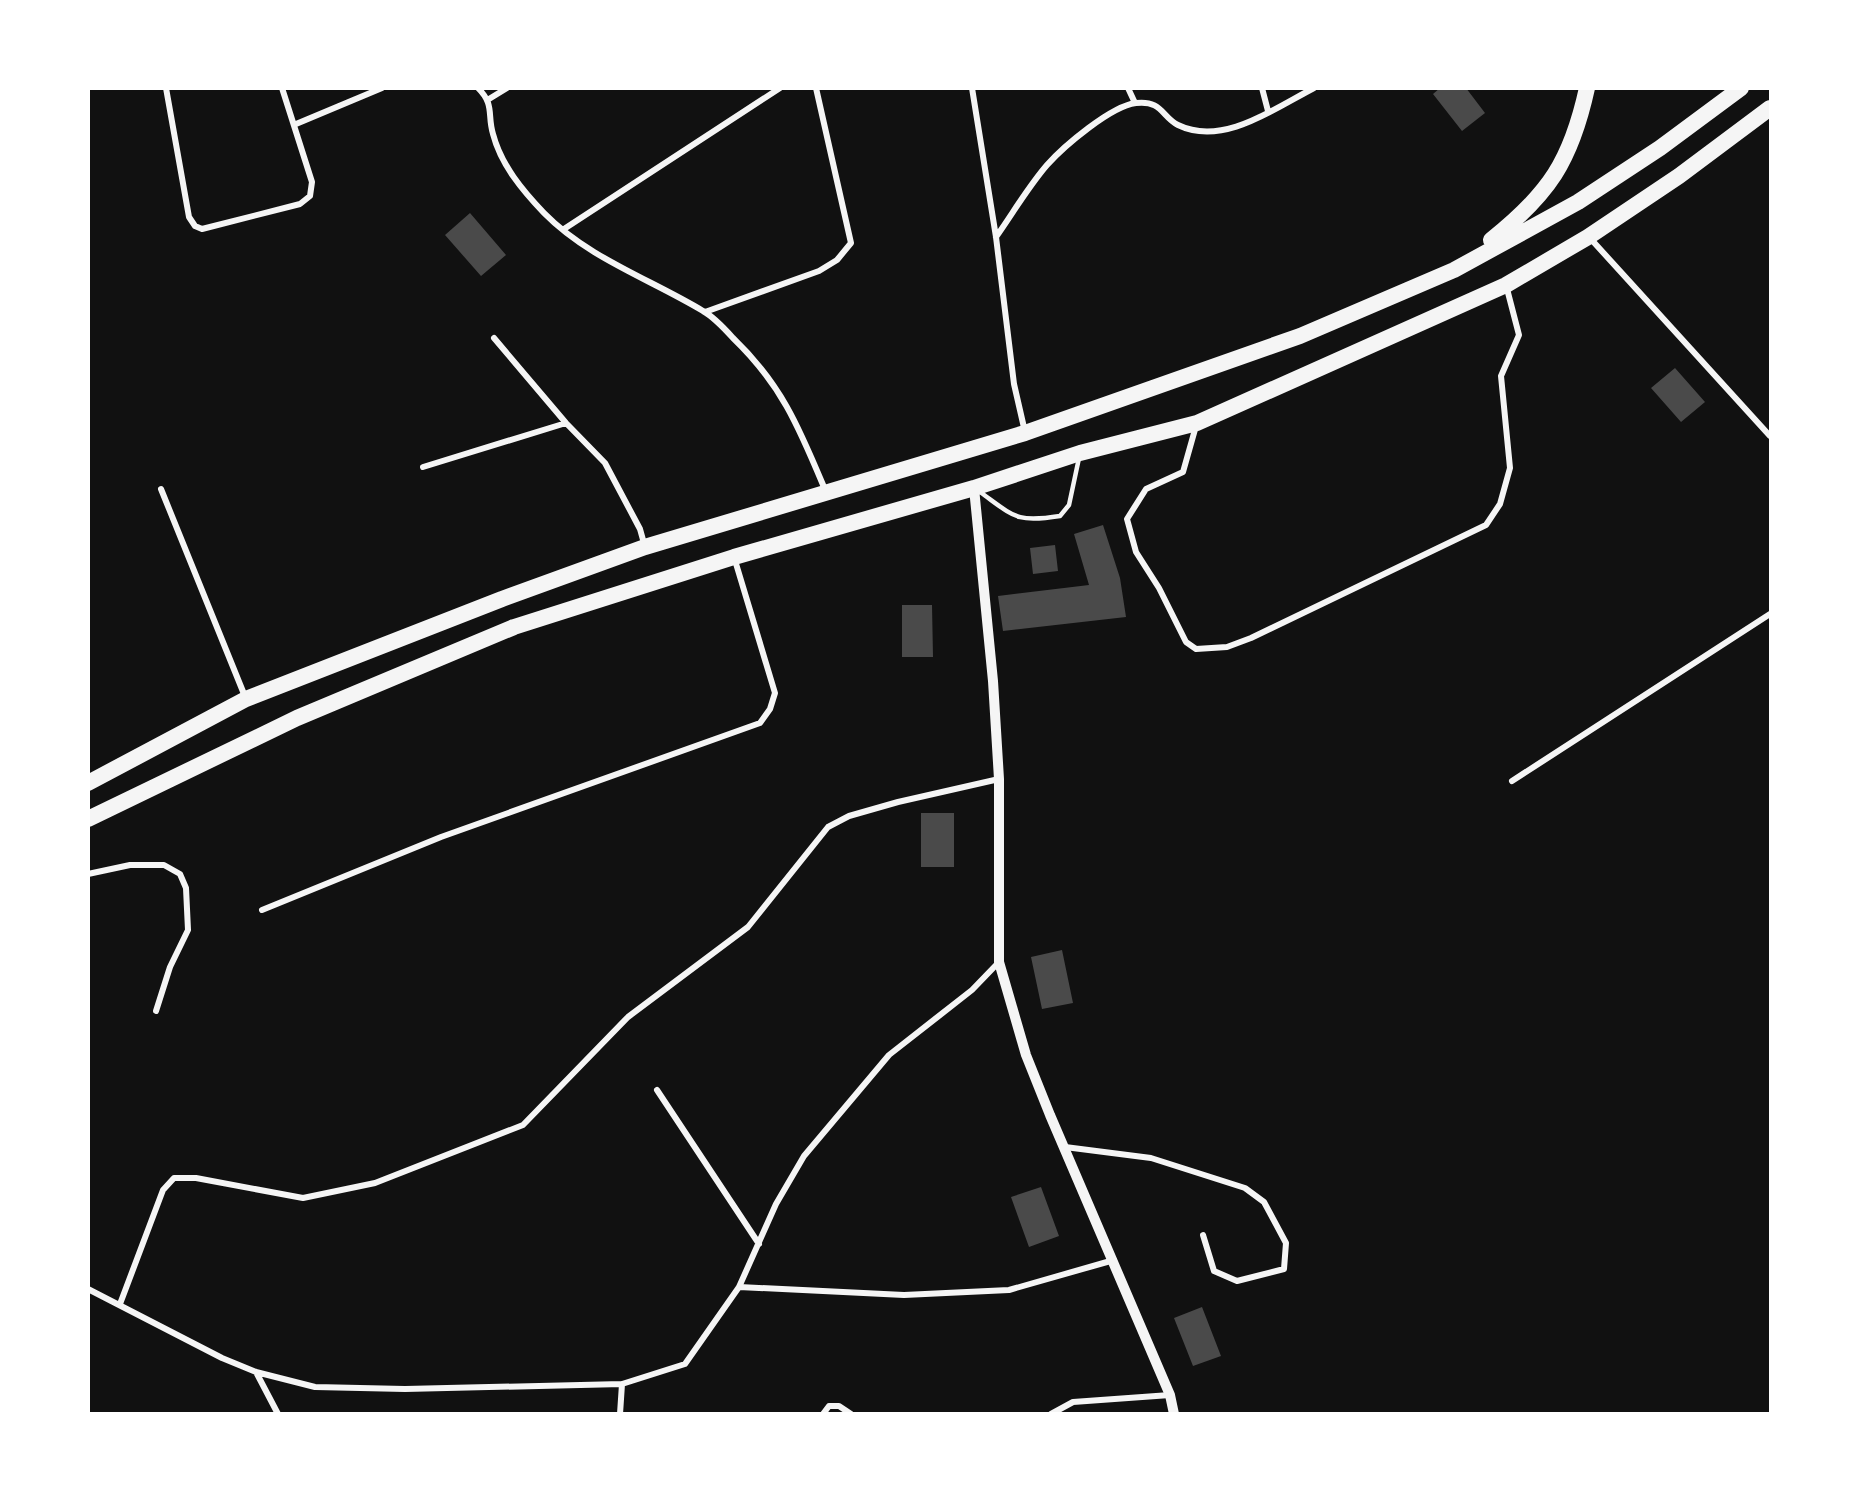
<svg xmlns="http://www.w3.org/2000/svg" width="1859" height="1502" viewBox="0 0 1859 1502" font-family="Montserrat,sans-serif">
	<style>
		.building { fill: #4a4a4a }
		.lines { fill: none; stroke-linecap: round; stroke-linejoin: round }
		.service { stroke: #f5f5f5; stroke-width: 4.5 }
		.minor { stroke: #f5f5f5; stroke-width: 6 }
		.tertiary { stroke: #f5f5f5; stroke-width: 10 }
		.trunk { stroke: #f5f5f5; stroke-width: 16 }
	</style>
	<rect width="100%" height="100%" fill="#111"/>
	<path class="building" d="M1440 88H1466L1485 113 1462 131 1433 94Z
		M470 213 506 255 481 276 445 235Z
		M1675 368 1705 402 1681 422 1651 388Z
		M1103 525 1120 578 1126 617 1003 631 998 596 1089 585 1074 534Z
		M1055 545 1058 571 1033 574 1030 548Z
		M902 605H932L933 657H902Z
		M921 813H954V867H921Z
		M1062 950 1073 1003 1042 1009 1031 957Z
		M1041 1187 1059 1236 1029 1247 1011 1197Z
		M1202 1307 1221 1356 1193 1366 1174 1318Z"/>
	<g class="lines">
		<path class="service" d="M980 492C1015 517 1016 523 1060 516L1069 505 1079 458"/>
		<path class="minor" d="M166 88 189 217 195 226 202 229 300 204 310 196 312 182 282 88
			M478 88C495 105 487 114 493 134 501 165 523 191 544 213 588 258 650 279 703 311 714 317 724 328 733 338 783 386 800 430 826 492
			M972 88 996 237 1014 384 1025 432
			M1128 88 1135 103
			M1262 88 1268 111
			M489 99 507 88
			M296 124 382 88
			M564 229 780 88
			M996 237C1013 213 1028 187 1047 165 1064 146 1111 106 1136 103 1162 100 1162 117 1178 125 1223 147 1275 108 1314 88
			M1589 237 1770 436
			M705 312 819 271 837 260 851 243 816 88
			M494 338 566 423 605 463 640 529 645 547
			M1196 426 1183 472 1146 489 1127 519 1136 552 1159 588 1186 642 1196 649 1227 647 1251 638 1486 525 1500 504 1510 468 1501 376 1519 335 1506 285
			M423 467 566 423
			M161 489 246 699
			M1512 781 1770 614
			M88 874 130 865H164L180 874 186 888 188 930 170 967 156 1011
			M262 910 441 837 760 723 770 709 775 693 734 557
			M657 1090 759 1244
			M1065 1147 1151 1158 1245 1188 1264 1202 1286 1243 1284 1269 1237 1281 1214 1271 1203 1235
			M739 1287 904 1295 1009 1290 1114 1260
			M88 1289 222 1358 256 1372 315 1387 405 1389 622 1384 685 1364 739 1287 776 1204 804 1156 889 1055 972 990 999 962
			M120 1304 163 1190 174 1178H196L303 1198 375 1183 523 1125 628 1017 748 927 828 827 849 816 898 802 999 779
			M256 1372 278 1414
			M620 1414 622 1384
			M823 1414 829 1406H839L851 1414
			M1051 1414 1073 1402 1170 1395"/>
		<path class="tertiary" d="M974 488 993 681 999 779V962L1026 1055 1050 1115 1170 1395 1174 1414"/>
		<path class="trunk" d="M1491 240C1549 194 1571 161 1587 88
			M88 783 246 699 502 599 645 547 1025 433 1300 336 1454 270 1578 202 1660 148 1741 88
			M88 819 297 718 514 627 734 557 974 488 1080 453 1197 423 1506 285 1588 237 1679 176 1770 108"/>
	</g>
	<rect width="1859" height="1502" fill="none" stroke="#ffffff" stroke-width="180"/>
</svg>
